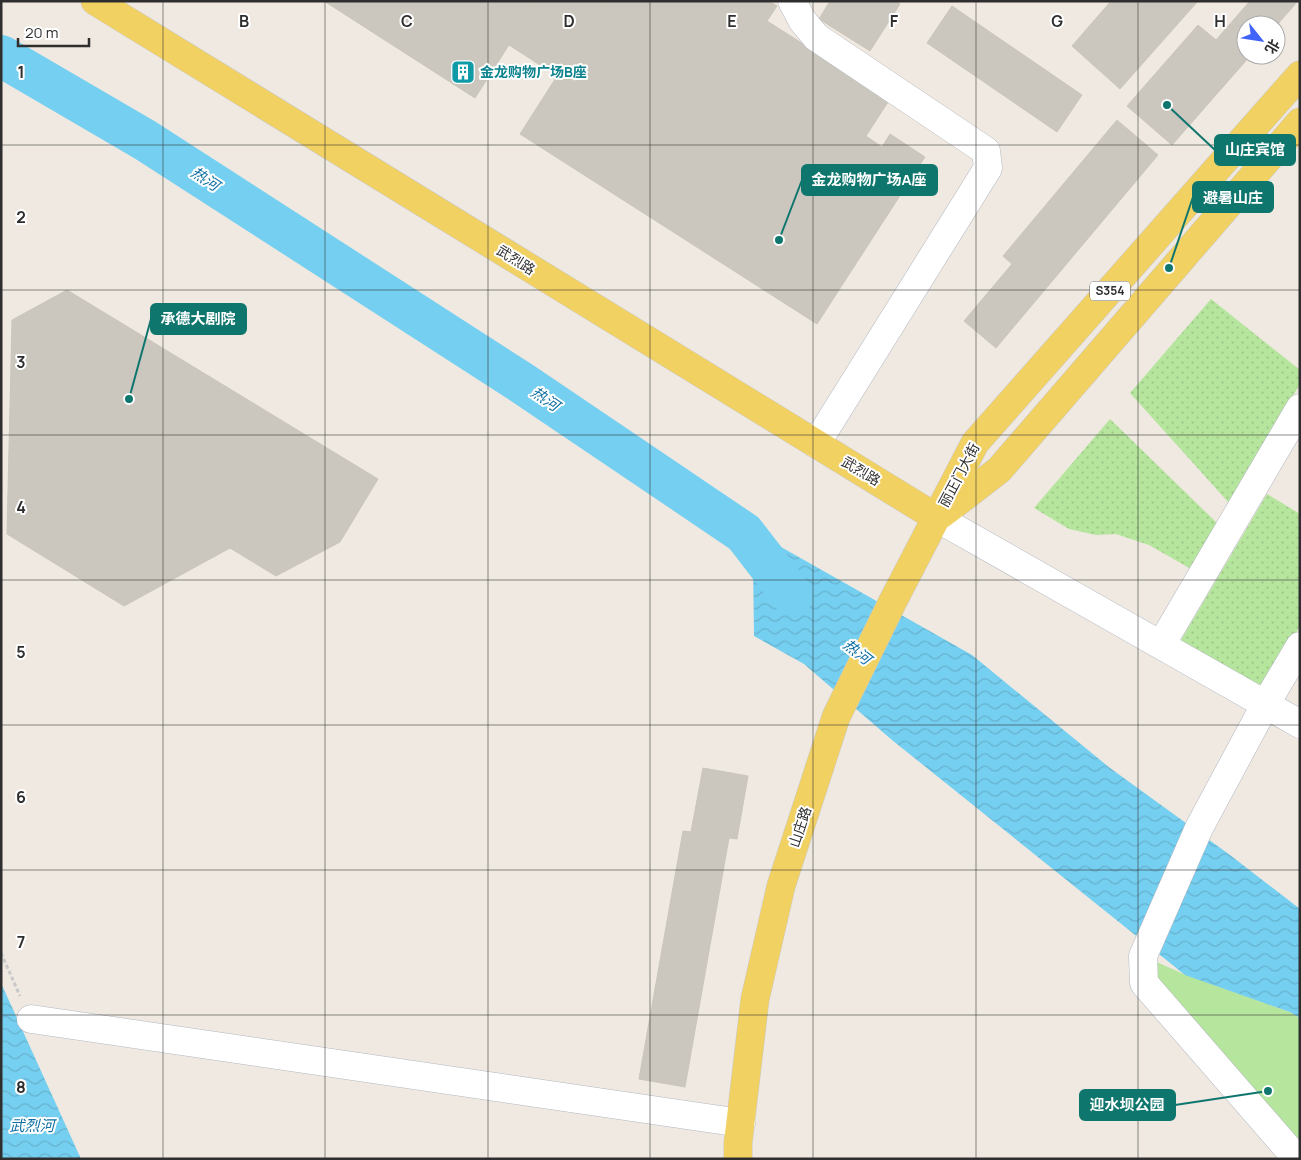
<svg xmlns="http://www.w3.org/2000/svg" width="1301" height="1160" viewBox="0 0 1301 1160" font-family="Manrope,'Noto Sans SC',sans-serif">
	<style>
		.grass { fill: url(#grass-dots) }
		.park { fill: #b6e59e }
		.water { fill: url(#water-waves) }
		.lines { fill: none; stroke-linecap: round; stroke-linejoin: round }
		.river { stroke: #75cff0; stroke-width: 42 }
		.building { fill: #cbc7bf; stroke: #cbc5ba }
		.minor-casing { stroke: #b4b7c1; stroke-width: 29 }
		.major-casing { stroke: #c9c9c9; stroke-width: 29 }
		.path { stroke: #c9c9c9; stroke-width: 3; stroke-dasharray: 4 2.5; stroke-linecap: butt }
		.minor { stroke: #fff; stroke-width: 28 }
		.major { stroke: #f2d163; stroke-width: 28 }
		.grid { fill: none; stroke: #2e2e2e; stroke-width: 1; stroke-opacity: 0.55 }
		.labels { text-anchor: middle; stroke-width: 4; stroke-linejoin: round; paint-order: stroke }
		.shield { fill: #fff; stroke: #6d6d6d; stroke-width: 1 }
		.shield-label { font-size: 12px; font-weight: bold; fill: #2e2e2e }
		.culture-label { font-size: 14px; font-weight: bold; fill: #0d838f; stroke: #fff; text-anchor: start }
		.street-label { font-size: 14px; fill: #2e2e2e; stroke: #fff }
		.water-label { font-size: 15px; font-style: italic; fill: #0d6fa3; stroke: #fff }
		.grid-label { font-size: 16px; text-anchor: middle; font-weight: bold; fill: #2e2e2e; stroke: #fff; stroke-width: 4; stroke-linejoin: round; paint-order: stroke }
		.leader { fill: none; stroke: #0f766e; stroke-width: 2 }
		.callout-dot { fill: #0f766e; stroke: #fff; stroke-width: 2 }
		.callout { fill: #0f766e; stroke: #0f766e; stroke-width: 2 }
		.callout-label { font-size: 15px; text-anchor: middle; font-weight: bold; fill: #fff }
	</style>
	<defs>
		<pattern id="grass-dots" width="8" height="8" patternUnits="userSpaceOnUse" patternTransform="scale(1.25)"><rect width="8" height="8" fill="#b6e59e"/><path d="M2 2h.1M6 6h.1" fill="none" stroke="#9dc588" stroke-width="1.8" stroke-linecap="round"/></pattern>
		<pattern id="water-waves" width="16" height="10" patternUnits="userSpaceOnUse" patternTransform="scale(1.25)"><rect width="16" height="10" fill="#75cff0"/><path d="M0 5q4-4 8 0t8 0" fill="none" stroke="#66b2ce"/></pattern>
	</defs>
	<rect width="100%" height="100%" fill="#efe9e1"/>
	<path class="grass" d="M1211 299 1300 370V384L1229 503 1130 393Z
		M1110 419 1217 523 1191 569 1149 545 1116 534 1096 535 1069 529 1034 508Z
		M1267 494 1300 514V626L1263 688 1181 640Z"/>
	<path class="park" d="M1143 956 1186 975 1290 1012 1300 1018V1159L1176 1022Z"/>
	<path class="water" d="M760 535 972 655 1110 768 1230 855 1300 909V1018L1290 1012 1185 975 892 740 804 664 754 636 753 563Z
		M1 983 81 1159H1Z"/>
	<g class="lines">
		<path class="river" d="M1 56 145 140 522 383 744 533 792 595"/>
	</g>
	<path class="building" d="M324 1H537L475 98Z
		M537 1H605L557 76 509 45Z
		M605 1H769L777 6 767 21 890 99 866 136 882 147 890 134 925 157 817 324 520 134Z
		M830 1H896L900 4 870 51 819 19Z
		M1111 1H1198L1120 89 1072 46Z
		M1250 1H1298L1276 26 1246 25V55H1251L1172 145 1127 106 1198 25 1216 40Z
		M952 6 1082 95 1057 132 927 43Z
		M1117 120 1158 155 996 348 964 321 1012 264 1003 256Z
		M67 290 378 479 340 542 276 576 230 548 124 606 7 534 12 320Z
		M703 768 748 776 737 839 729 838 685 1087 639 1079 683 831 691 832Z"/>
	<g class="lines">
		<g class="minor-casing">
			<path id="minor" d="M792 1 802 20 816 37 986 151 988 168 816 444
				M937 518 1300 724
				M1161 645 1300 408
				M31 1019 741 1123
				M1297 1159 1144 983 1143 956 1199 828 1265 705 1300 646"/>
		</g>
		<g class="major-casing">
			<path id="major" d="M95 1 937 518
				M942 514 999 470 1300 122
				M738 1159V1143L755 999 781 886 836 717 893 601 975 443 1300 75"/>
		</g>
		<path class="path" d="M1 953 20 996"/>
		<use href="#minor" class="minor"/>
		<use href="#major" class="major"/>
	</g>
	<path class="grid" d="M163 1V1159M325 1V1159M488 1V1159M650 1V1159M813 1V1159M976 1V1159M1138 1V1159M1 145H1300M1 290H1300M1 435H1300M1 580H1300M1 725H1300M1 870H1300M1 1015H1300"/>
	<defs>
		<g id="building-square" transform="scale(1.25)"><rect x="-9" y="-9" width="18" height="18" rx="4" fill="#0f9aa8" stroke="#fff"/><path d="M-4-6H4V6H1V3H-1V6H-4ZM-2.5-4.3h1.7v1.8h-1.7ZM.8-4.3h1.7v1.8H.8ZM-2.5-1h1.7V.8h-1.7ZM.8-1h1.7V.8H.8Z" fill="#fff"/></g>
	</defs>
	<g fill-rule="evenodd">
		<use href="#building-square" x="463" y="72"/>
	</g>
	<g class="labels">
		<rect class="shield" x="1090" y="281.5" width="40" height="19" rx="4"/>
		<g class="shield-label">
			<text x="1110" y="295">S354</text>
		</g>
		<g class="culture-label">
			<text x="480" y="77">金龙购物广场B座</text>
		</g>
		<g class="street-label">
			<text transform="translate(516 260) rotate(32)" y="5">武烈路</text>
			<text transform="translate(861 471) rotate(31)" y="5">武烈路</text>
			<text transform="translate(959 475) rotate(-62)" y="5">丽正门大街</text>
			<text transform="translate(800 827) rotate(-72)" y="5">山庄路</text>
		</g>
		<g class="water-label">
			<text transform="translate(205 179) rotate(33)" y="5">热河</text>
			<text transform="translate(545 399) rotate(34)" y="5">热河</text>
			<text transform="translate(857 652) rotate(38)" y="5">热河</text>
			<text x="32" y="1131">武烈河</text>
		</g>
	</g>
	<g class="grid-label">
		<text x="244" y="27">B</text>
		<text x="407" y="27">C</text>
		<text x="569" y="27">D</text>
		<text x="732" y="27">E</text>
		<text x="894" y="27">F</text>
		<text x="1057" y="27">G</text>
		<text x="1220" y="27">H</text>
		<text x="21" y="78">1</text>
		<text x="21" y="223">2</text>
		<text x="21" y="368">3</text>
		<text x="21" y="513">4</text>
		<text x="21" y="658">5</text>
		<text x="21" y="803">6</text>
		<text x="21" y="948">7</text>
		<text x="21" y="1093">8</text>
	</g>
	<path class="leader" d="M1167 105L1215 150M779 240L802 180M1169 268L1193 197M129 399L151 319M1268 1091L1175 1105"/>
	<g class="callout-dot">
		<circle cx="1167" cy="105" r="5"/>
		<circle cx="779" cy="240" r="5"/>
		<circle cx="1169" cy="268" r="5"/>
		<circle cx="129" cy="399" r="5"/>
		<circle cx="1268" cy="1091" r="5"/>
	</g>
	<g class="callout">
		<rect x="1215" y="135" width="80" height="30" rx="5"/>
		<rect x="802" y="165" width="135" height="30" rx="5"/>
		<rect x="1193" y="182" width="80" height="30" rx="5"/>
		<rect x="151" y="304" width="95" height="30" rx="5"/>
		<rect x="1080" y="1090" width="95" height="30" rx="5"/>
	</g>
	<g class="callout-label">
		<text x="1255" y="155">山庄宾馆</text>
		<text x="869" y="185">金龙购物广场A座</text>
		<text x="1233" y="203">避暑山庄</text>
		<text x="198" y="324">承德大剧院</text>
		<text x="1127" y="1110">迎水坝公园</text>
	</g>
	<rect width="1301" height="1160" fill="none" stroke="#2e2e2e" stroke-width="5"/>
	<g transform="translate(1261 40) rotate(120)"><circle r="24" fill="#ffffff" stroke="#ababab"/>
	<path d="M0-4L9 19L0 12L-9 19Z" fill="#4264fb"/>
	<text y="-8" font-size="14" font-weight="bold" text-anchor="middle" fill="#2e2e2e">北</text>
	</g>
	<path d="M18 38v8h71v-8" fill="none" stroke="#2e2e2e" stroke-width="2.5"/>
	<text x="25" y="38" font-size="15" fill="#2e2e2e" stroke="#ffffff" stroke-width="4" paint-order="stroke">20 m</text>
</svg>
